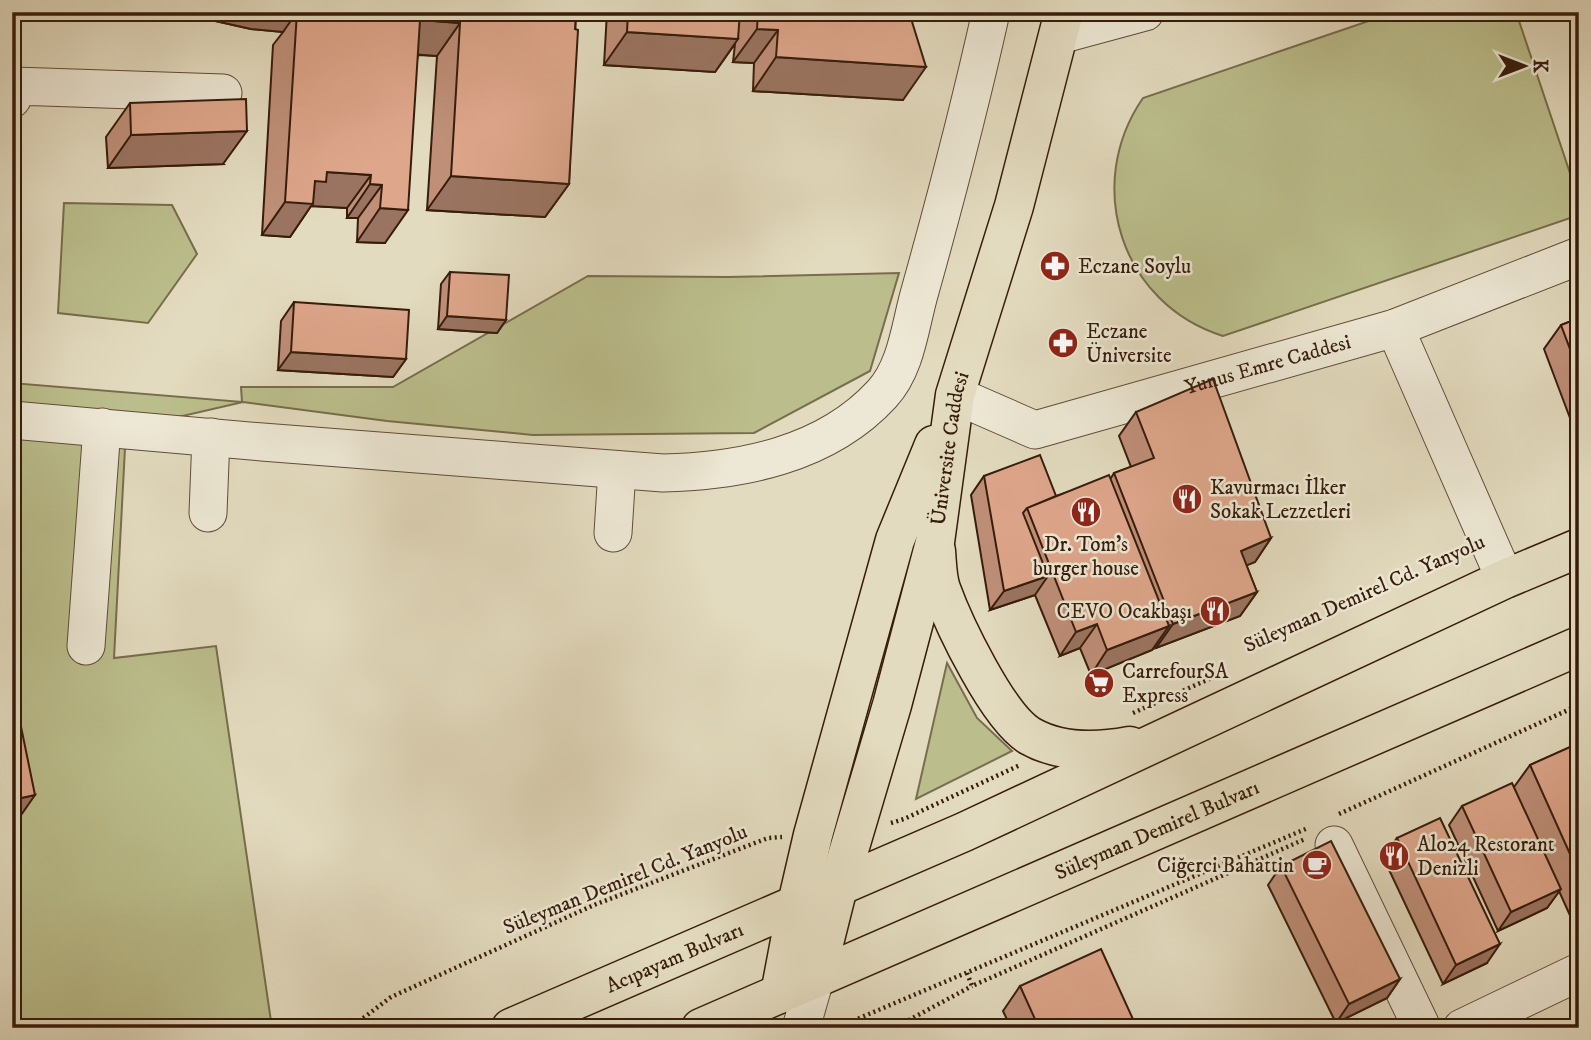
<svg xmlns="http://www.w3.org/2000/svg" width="1591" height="1040" viewBox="0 0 1591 1040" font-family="'IM FELL DW Pica',serif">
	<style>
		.green { fill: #bbbe8c; stroke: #786d4c; stroke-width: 2 }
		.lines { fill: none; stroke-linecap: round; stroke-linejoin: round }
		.minor-casing { stroke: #614c38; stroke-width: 39 }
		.major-casing { stroke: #361c0b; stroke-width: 41 }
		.path { stroke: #361c0b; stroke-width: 4.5; stroke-dasharray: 2 3.5; stroke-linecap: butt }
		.minor { stroke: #ede8d5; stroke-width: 37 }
		.major { stroke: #e3dbbf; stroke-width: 38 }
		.wall { fill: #bf8f78; stroke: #361c0b; stroke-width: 2 }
		.shaded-wall { fill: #9b7461; stroke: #361c0b; stroke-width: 2 }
		.building { fill: #dea68b; stroke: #361c0b; stroke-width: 2 }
		.labels { text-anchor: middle; stroke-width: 5; stroke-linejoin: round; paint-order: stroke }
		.poi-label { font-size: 21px; fill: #361c0b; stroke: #ede8d5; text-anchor: start }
		.street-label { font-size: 21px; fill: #361c0b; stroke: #ede8d5 }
	</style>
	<rect width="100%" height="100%" fill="#e3dbbf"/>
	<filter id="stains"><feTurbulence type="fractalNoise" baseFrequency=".00286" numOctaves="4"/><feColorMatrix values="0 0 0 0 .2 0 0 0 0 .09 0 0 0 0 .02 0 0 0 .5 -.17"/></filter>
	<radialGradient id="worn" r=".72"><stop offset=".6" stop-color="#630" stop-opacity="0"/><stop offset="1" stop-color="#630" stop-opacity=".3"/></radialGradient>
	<path class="green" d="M1395 12H1516L1579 200V215L1223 336C1121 304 1083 185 1143 98Z
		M64 203 172 205 197 254 148 323 58 313Z
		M899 273 870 371 754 433 533 435 387 421 243 402 126 429 114 658 216 646 272 1028H12V383L242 402 241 387H393L588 276 728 277Z
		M947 663 977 718 1012 751 916 799Z"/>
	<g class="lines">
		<g class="minor-casing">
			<g id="minor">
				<path d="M1060 35 1145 12"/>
				<path d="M12 99 14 86 223 93"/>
				<path d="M1395 328 1505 579"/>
				<path id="s1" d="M955 395 1035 430 1395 328 1579 256"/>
				<path d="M12 420 262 442 663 473C741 471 826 455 882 394 907 367 910 325 920 291 946 198 970 106 991 12"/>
				<path d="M208 513 211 437"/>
				<path d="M613 533 617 470"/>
				<path d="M86 646 102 427"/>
				<path d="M1334 845 1422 1028"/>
				<path d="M801 1028 815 979"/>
				<path d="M1462 1028 1579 972"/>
			</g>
		</g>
		<g class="major-casing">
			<g id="major">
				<path d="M936 551C937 563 937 577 941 589 954 625 998 717 1030 736 1060 753 1098 752 1130 746"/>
				<path id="s2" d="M815 979 838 887 892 705 935 542 955 395 1014 206 1064 12"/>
				<path d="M780 994 797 904 813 835 895 540 934 445"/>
				<path id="s3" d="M511 1028 964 832 1505 579 1579 548"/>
				<path id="s4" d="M701 1028 1579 646"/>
			</g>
		</g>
		<path class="path" d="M1133 713 1227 671
			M1339 814 1579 705
			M891 823 904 819 1020 765
			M967 973 972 986 1305 839
			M832 1025H843L1308 828
			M350 1028 391 997 594 905 768 838 782 837
			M894 1028 972 986"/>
		<use href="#minor" class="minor"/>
		<use href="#major" class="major"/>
	</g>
	<path class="wall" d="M186 12H576L569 184 545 217 427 210 437 56 418 55 385 243 357 242 358 218H347V208L311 206 290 237 262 235 273 45 283 32 251 29 202 18Z
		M607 12H909L903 100 753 91 754 63 733 62 735 44 715 72 604 65Z
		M130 103 223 164 108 168 106 137Z
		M450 272 506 320 497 333 438 329 441 284Z
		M294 302 406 359 393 377 278 370 281 321Z
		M1579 318V442L1544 349 1561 325Z
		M1136 412 1271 538 1255 562 1246 565 1257 592 1240 616 1156 648 1155 646 1152 650 1091 675 1080 648 1060 656 1035 595 990 610 971 495 984 476 1056 496 1111 478 1114 473 1131 467 1119 436Z
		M1579 743V930L1577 931 1559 891 1547 908 1498 931 1449 825 1462 806 1514 787 1530 765Z
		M1397 838 1487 963 1443 984 1383 857Z
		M1281 866 1400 979 1387 998 1336 1023 1268 885Z
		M1020 986 1137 1028H1011L1003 1011Z"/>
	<path class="shaded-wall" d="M186 12H297L283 32 251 29 202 18Z
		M420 20 460 23 437 56 397 53Z
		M757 29 778 30 754 63 733 62Z
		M627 32 738 39 715 72 604 65Z
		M776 57 926 67 903 100 753 91Z
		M247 131 223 164 108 168 131 135Z
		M327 172 371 175 347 208 311 206 290 237 262 235 285 202Z
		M451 176 569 184 545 217 427 210Z
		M370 184 382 185 358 218H347Z
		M380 208 408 210 385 243 357 242Z
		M447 316 506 320 497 333 438 329Z
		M291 352 406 359 393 377 278 370Z
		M1271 538 1255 562 1224 575 1241 551Z
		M1048 576 1035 595 990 610 1004 591Z
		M1257 592 1240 616 1156 648 1173 624Z
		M1097 624 1080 648 1060 656 1076 632Z
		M1169 626 1152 650 1091 675 1107 650Z
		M35 795 12 828V800Z
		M1561 889 1547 908 1498 931 1511 912Z
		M1500 944 1487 963 1443 984 1456 965Z
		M1400 979 1387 998 1336 1023 1349 1004Z"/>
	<path class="building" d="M297 12 319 14V12H576L575 29 578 30 569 184 451 176 460 23 420 20 408 210 380 208 382 185 370 184 371 175 327 172 326 182 315 181 313 204 285 202Z
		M628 12H740L738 39 627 32Z
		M758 12H909L926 67 776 57 778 30 757 29Z
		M246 99 247 131 131 135 130 103Z
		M450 272 509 275 506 320 447 316Z
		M294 302 409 310 406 359 291 352Z
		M1579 318V373L1561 325Z
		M1213 379 1271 538 1241 551 1257 592 1173 624 1114 473 1154 458 1136 412Z
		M1040 455 1056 496 1027 508 1023 513 1048 576 1004 591 984 476Z
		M1109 475 1169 626 1107 650 1097 624 1076 632 1027 508Z
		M18 712 35 795 12 800V714Z
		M1579 743V874L1530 765Z
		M1512 783 1561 889 1511 912 1462 806Z
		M1440 818 1500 944 1456 965 1397 838Z
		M1331 841 1400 979 1349 1004 1281 866Z
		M1101 949 1137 1028H1039L1020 986Z
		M1562 1021 1565 1028H1548Z"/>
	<defs>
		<g id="pharmacy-disc" transform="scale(1.575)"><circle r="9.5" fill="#8f2418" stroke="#ede8d5"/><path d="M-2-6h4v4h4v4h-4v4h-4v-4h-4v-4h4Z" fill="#fff"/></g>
		<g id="restaurant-disc" transform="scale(1.575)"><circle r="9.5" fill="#8f2418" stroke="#ede8d5"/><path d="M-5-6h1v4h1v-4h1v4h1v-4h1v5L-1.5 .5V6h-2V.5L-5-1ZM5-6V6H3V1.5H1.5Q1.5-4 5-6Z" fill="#fff"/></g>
		<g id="supermarket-disc" transform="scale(1.575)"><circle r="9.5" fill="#8f2418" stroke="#ede8d5"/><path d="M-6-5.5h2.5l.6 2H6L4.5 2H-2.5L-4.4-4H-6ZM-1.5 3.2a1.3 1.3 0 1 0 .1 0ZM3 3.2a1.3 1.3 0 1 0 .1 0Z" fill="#fff"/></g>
		<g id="cafe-disc" transform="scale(1.575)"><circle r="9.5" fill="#8f2418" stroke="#ede8d5"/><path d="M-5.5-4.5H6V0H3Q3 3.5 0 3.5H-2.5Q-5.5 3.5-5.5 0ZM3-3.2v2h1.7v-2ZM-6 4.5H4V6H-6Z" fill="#fff"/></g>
	</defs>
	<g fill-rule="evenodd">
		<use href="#pharmacy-disc" x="1055" y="266"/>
		<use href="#pharmacy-disc" x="1063" y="343"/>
		<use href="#restaurant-disc" x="1187" y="499"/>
		<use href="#restaurant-disc" x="1086" y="512"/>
		<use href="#restaurant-disc" x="1215" y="611"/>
		<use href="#supermarket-disc" x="1099" y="683"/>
		<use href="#restaurant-disc" x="1394" y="856"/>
		<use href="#cafe-disc" x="1317" y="865"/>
	</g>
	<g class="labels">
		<g class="poi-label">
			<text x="1078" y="273">Eczane Soylu</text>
			<text x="1086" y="338">Eczane<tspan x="1086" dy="24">Üniversite</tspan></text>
			<text x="1210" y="494">Kavurmacı İlker<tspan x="1210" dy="24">Sokak Lezzetleri</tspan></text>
			<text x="1086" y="551" text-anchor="middle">Dr. Tom’s<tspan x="1086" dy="24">burger house</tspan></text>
			<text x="1192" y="618" text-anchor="end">CEVO Ocakbaşı</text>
			<text x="1122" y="678">CarrefourSA<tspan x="1122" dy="24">Express</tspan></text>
			<text x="1417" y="851">Alo24 Restorant<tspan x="1417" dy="24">Denizli</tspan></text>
			<text x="1294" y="872" text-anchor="end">Ciğerci Bahattin</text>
		</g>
		<g class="street-label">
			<text dy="7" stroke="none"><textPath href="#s1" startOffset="329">Yunus Emre Caddesi</textPath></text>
			<text dy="7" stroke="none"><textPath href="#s2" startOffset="548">Üniversite Caddesi</textPath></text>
			<text transform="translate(1364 593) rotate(-24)" y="7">Süleyman Demirel Cd. Yanyolu</text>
			<text dy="7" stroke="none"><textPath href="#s4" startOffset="497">Süleyman Demirel Bulvarı</textPath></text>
			<text transform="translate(625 879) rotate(-22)" y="7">Süleyman Demirel Cd. Yanyolu</text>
			<text dy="7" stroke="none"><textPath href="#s3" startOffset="178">Acıpayam Bulvarı</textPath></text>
		</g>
	</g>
	<rect width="1591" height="1040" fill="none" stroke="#e3dbbf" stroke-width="42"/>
	<rect x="14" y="14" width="1563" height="1012" fill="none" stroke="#361c0b" stroke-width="3.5"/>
	<rect x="21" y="21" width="1549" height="998" fill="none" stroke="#361c0b" stroke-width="2"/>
	<g transform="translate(1524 66) rotate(90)" stroke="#ede8d5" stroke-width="5" paint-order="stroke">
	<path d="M0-5L12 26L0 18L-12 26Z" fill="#361c0b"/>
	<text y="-10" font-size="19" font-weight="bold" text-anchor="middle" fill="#361c0b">K</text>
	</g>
	<rect width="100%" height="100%" filter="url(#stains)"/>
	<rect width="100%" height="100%" fill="url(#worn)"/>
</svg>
